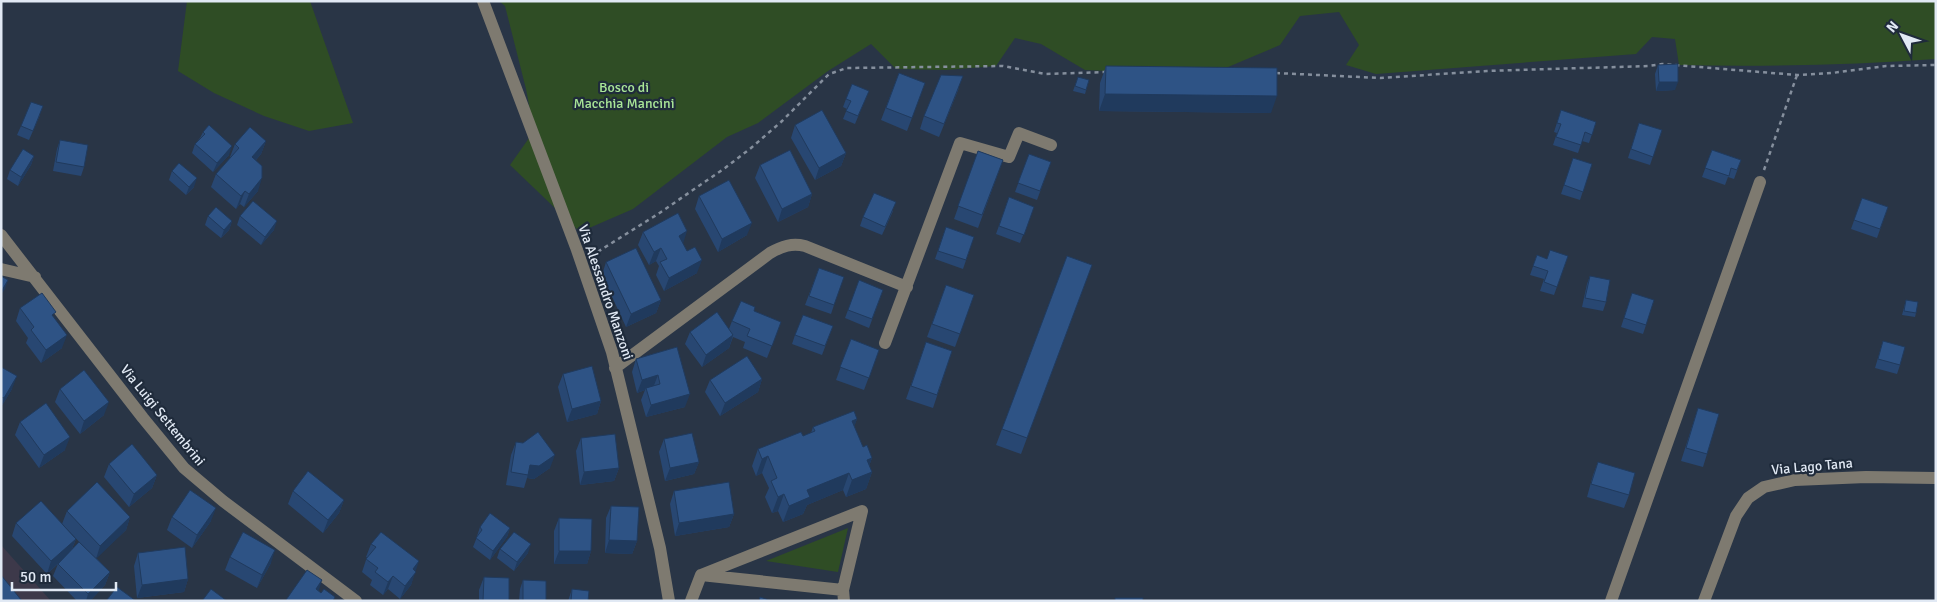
<svg xmlns="http://www.w3.org/2000/svg" width="1937" height="602" viewBox="0 0 1937 602" font-family="Signika,sans-serif">
	<style>
		.commercial { fill: #3d394a }
		.green { fill: #2f4d25 }
		.lines { fill: none; stroke-linecap: round; stroke-linejoin: round }
		.path { stroke: #858f9d; stroke-width: 2.5; stroke-dasharray: 4 4; stroke-linecap: butt }
		.minor { stroke: #7e7a70; stroke-width: 12 }
		.wall { fill: #284772 }
		.shaded-wall { fill: #203a5d }
		.building { fill: #2e5385; stroke: #203a5d }
		.labels { text-anchor: middle; stroke-width: 4.5; stroke-linejoin: round; paint-order: stroke }
		.park-label { font-size: 14px; fill: #aae798; stroke: #1f2b3b }
		.street-label { font-size: 14px; fill: #e1e9f4; stroke: #1f2b3b }
	</style>
	<rect width="100%" height="100%" fill="#293546"/>
	<path class="commercial" d="M1 545 51 601H1Z"/>
	<path class="green" d="M187 1H310L353 123 309 131 264 116 214 93 178 71Z
		M499 1H1936V59C1850 65 1765 67 1679 65L1675 39 1652 37 1636 54 1376 74 1346 65 1359 45 1339 12 1300 16 1280 45 1209 75 1085 70 1041 44 1015 38 996 66 946 70 896 69 871 44 828 71 758 123 727 137 633 209 580 232 510 165 534 131 526 89 505 6Z
		M848 528 838 572 766 561Z"/>
	<g class="lines">
		<path class="path" d="M1276 73 1380 78 1487 71 1648 66 1662 64 1797 75 1832 73 1886 66 1936 65
			M1764 170 1797 75
			M591 256 658 214 725 168 751 148 781 122 829 74 847 68 1003 66 1045 74 1106 72"/>
		<path class="minor" d="M483 1 577 250 612 352 660 548 669 601
			M1 235 143 418 184 468 223 501 356 601
			M1 269 35 277
			M885 343 960 143 1009 157 1019 133 1051 145
			M615 368 770 253C782 246 792 243 805 246L907 287
			M701 575 862 511 843 590
			M691 601 701 575 843 590 844 601
			M1611 601 1760 182
			M1704 601 1736 516 1748 498 1764 487 1795 480 1866 477 1936 478"/>
	</g>
	<path class="wall" d="M1658 65 1675 90 1656 91 1655 74Z
		M1106 66 1271 113 1099 111 1100 83Z
		M899 73 925 83 907 131 881 120Z
		M1078 77 1089 80 1085 94 1073 91Z
		M959 88 939 137 920 129 924 116Z
		M846 99 865 100 855 124 843 119 847 109 843 107Z
		M1561 110 1596 122 1589 143 1582 141 1578 153 1553 145 1557 133 1554 132Z
		M40 115 29 140 17 135 21 126Z
		M1639 123 1662 130 1650 165 1628 158Z
		M795 125 846 153 841 166 815 180 791 138Z
		M203 132 229 155 213 172 192 153 195 144 200 138Z
		M60 140 84 167 81 176 53 171 57 149Z
		M266 141 261 154 256 160 258 191 244 207 240 204 236 209 211 187 216 174 231 158 230 157 235 144Z
		M1712 150 1741 160 1734 179 1728 177 1725 185 1702 177Z
		M978 151 1003 160 978 228 954 219Z
		M1029 154 1051 162 1037 200 1015 192Z
		M34 156 31 165 18 186 7 179 10 170Z
		M1573 158 1592 164 1580 200 1561 194Z
		M760 165 812 194 808 207 778 222 755 178Z
		M172 171 194 187 186 195 169 180Z
		M699 196 747 235 718 252 695 209Z
		M1009 197 1034 207 1020 243 996 234Z
		M1862 198 1888 207 1877 238 1851 229Z
		M893 211 882 235 860 226 863 217Z
		M208 216 232 221 229 230 221 238 205 225Z
		M240 216 274 230 261 245 237 225Z
		M946 227 974 237 963 269 935 259Z
		M643 232 683 244 697 273 664 291 656 275 659 266 656 261 649 265 638 245Z
		M1537 255 1547 259 1568 256 1554 295 1540 291 1544 279 1530 275Z
		M1067 256 1092 265 1021 454 996 445Z
		M606 262 661 300 656 313 626 327 602 275Z
		M819 268 834 305 831 314 805 305Z
		M1590 276 1606 302 1603 311 1582 307 1587 284Z
		M946 285 974 295 955 347 927 337Z
		M883 290 869 328 845 318 848 310Z
		M1632 293 1646 325 1643 334 1621 327Z
		M1906 300 1916 313 1915 317 1902 315Z
		M20 308 54 317 62 348 41 363 26 343 28 338 16 321Z
		M754 311 781 322 767 358 743 348 745 342 733 337 729 348 702 367 685 344 690 332 729 329 732 321Z
		M833 326 822 355 792 344 795 335Z
		M851 339 879 350 864 390 836 380Z
		M1883 341 1900 365 1897 374 1875 368Z
		M926 342 952 351 933 408 906 399Z
		M677 347 685 407 646 417 641 400 645 390 637 393 632 372 636 359Z
		M1 367 12 389 1 407Z
		M563 374 601 401 597 414 567 422 558 387Z
		M762 379 758 392 720 416 705 392 710 380Z
		M60 389 104 415 80 434 55 402Z
		M1698 408 1707 454 1703 467 1681 461Z
		M857 419 854 426 863 447 872 458 869 466 872 472 866 489 846 497 843 490 807 505 803 514 783 522 778 511 772 513 765 497 769 488 762 473 756 476 752 466 758 449 803 436 811 433 813 427Z
		M20 422 65 450 39 468 15 435Z
		M581 438 619 468 614 481 580 485 576 451Z
		M664 439 699 462 694 474 665 481 659 452Z
		M516 442 550 468 534 479 527 478 524 488 506 485 511 455Z
		M1598 462 1629 495 1624 508 1587 497 1593 475Z
		M109 464 157 475 152 488 129 507 104 477Z
		M293 491 344 500 339 513 323 533 288 504Z
		M674 491 734 514 729 527 675 536 670 504Z
		M611 506 637 541 632 554 605 553 606 518Z
		M67 511 130 517 126 530 96 558 110 572 105 585 90 601H77L53 576 58 564 47 574 12 536 16 523 76 539 72 549 88 551 62 524Z
		M172 517 211 521 192 548 167 530Z
		M559 518 591 551 587 564H554V531Z
		M480 527 510 528 507 537 490 560 473 547 477 537V536Z
		M371 544 415 571 411 585 400 599 388 589 383 595 370 585 372 580 362 572 367 557H366Z
		M500 549 528 553 514 571 497 558Z
		M138 553 188 579 184 592 137 598 134 566Z
		M230 557 271 563 257 588 225 570Z
		M484 577 509 601H479V590Z
		M523 580 546 601H519L520 589Z
		M572 589 588 601H568Z"/>
	<path class="shaded-wall" d="M1659 82H1678L1675 90 1656 91Z
		M1105 94 1277 96 1271 113 1099 111Z
		M266 141 261 154 247 170 252 157Z
		M232 146 229 155 213 172 217 163Z
		M846 153 841 166 815 180 819 168Z
		M34 156 31 165 18 186 21 177Z
		M197 178 194 187 186 195 189 187Z
		M262 178 258 191 244 207 249 194Z
		M245 191 240 204 236 209 241 196Z
		M812 194 808 207 778 222 782 209Z
		M232 221 229 230 221 238 224 230Z
		M277 221 274 230 261 245 265 237Z
		M752 223 747 235 718 252 722 239Z
		M687 231 683 244 679 236Z
		M661 248 656 261 649 265 654 252Z
		M702 260 697 273 664 291 669 278Z
		M8 280 5 289 1 295V292Z
		M661 300 656 313 626 327 631 314Z
		M67 335 62 348 41 363 46 350Z
		M733 335 729 348 702 367 706 355Z
		M658 375 653 388H646L645 390 637 393 642 380Z
		M17 376 12 389 1 407 4 398Z
		M762 379 758 392 720 416 725 403Z
		M690 394 685 407 646 417 651 405Z
		M601 401 597 414 567 422 572 409Z
		M109 402 104 415 80 434 84 421Z
		M857 419 851 436 852 421Z
		M70 437 65 450 39 468 44 455Z
		M555 455 550 468 534 479 527 478 530 465Z
		M768 456 762 473 756 476 762 459Z
		M872 458 866 474 872 472 866 489 846 497 852 480 867 460Z
		M699 462 694 474 665 481 670 468Z
		M619 468 614 481 580 485 584 472Z
		M849 473 843 490 807 505 803 514 783 522 789 506 807 490Z
		M157 475 152 488 129 507 134 494Z
		M784 494 778 511 772 513 778 497Z
		M344 500 339 513 323 533 328 520Z
		M216 508 211 521 192 548 197 535Z
		M734 514 729 527 675 536 679 523Z
		M130 517 126 530 96 559 100 546Z
		M510 528 507 537 490 560 493 551Z
		M76 539 71 551 47 574 51 561Z
		M609 540 637 541 632 554 605 553Z
		M531 544 528 553 514 571 517 562Z
		M275 550 271 563 257 588 262 575Z
		M559 551H591L587 564H554Z
		M419 561 411 585 400 599 405 586 413 569Z
		M110 572 105 585 90 601H86L88 594Z
		M393 576 388 589 383 595 388 582Z
		M188 579 184 592 137 598 142 585Z
		M322 580 318 593 316 589Z"/>
	<path class="building" d="M1678 64V82H1659L1658 65Z
		M1106 66 1277 68V96L1105 94Z
		M899 73 925 83 912 118 886 108Z
		M941 75 963 76 944 124 924 116Z
		M1078 77 1089 80 1086 90 1075 86Z
		M852 84 869 91 858 116 846 111 851 101 846 99Z
		M31 102 43 106 33 131 21 126Z
		M822 110 846 153 819 168 795 125Z
		M1561 110 1596 122 1592 135 1585 132 1581 145 1556 137 1561 124 1557 123Z
		M1639 123 1662 130 1653 157 1631 149Z
		M209 125 232 146 217 163 195 144 205 134 203 132Z
		M250 127 266 141 252 157 262 166V178L249 194 245 191 241 196 216 174 239 148 235 144Z
		M60 140 88 145 84 167 56 162Z
		M23 149 34 156 21 177 10 170Z
		M790 150 812 194 782 209 760 165Z
		M1712 150 1741 160 1737 170 1731 168 1729 176 1705 168Z
		M978 151 1003 160 982 215 958 206Z
		M1029 154 1051 162 1040 191 1018 183Z
		M1573 158 1592 164 1583 192 1564 185Z
		M179 163 197 178 189 187 172 171Z
		M729 180 752 223 722 239 699 196Z
		M874 193 896 202 885 227 863 217Z
		M1009 197 1034 207 1024 235 999 226Z
		M1862 198 1888 207 1880 229 1854 220Z
		M253 201 277 221 265 237 240 216Z
		M216 207 232 221 224 230 208 216Z
		M678 213 687 231 679 236 687 251 695 247 702 260 669 278 660 262 667 259 661 248 654 252 643 232Z
		M946 227 974 237 966 260 938 251Z
		M636 248 661 300 631 314 606 262Z
		M1550 250 1568 256 1557 287 1544 282 1548 271 1533 266 1537 255 1547 259Z
		M1067 256 1092 265 1027 438 1002 429Z
		M819 268 844 277 834 305 809 296Z
		M1 276 8 280 1 292Z
		M1590 276 1610 280 1606 302 1585 298Z
		M859 280 883 290 872 319 848 310Z
		M946 285 974 295 960 334 932 324Z
		M42 293 56 312 52 315 67 335 46 350 31 330 34 327 20 308Z
		M1632 293 1654 300 1646 325 1624 318Z
		M1906 300 1918 302 1916 313 1904 311Z
		M741 301 755 307 754 311 781 322 772 346 747 336 750 329 732 321Z
		M717 312 733 335 706 355 690 332Z
		M803 315 833 326 825 346 795 335Z
		M851 339 879 350 869 378 840 367Z
		M1883 341 1905 347 1900 365 1878 359Z
		M926 342 952 351 937 395 911 386Z
		M677 347 690 394 651 405 646 388 660 384 658 375 642 380 636 359Z
		M747 356 762 379 725 403 710 380Z
		M592 366 601 401 572 409 563 374Z
		M1 367 17 376 4 398 1 397Z
		M84 370 109 402 84 421 60 389Z
		M46 403 70 437 44 455 20 422Z
		M1698 408 1719 414 1707 454 1686 448Z
		M854 411 857 419 852 421 863 447 867 445 872 458 867 460 872 472 852 480 849 473 807 490 810 497 789 506 784 494 778 497 771 481 777 478 768 456 762 459 758 449 801 432 803 436 815 431 813 427Z
		M538 432 555 455 539 466 530 465 528 475 511 472 516 442 523 443Z
		M692 433 699 462 670 468 664 439Z
		M615 434 619 468 584 472 581 438Z
		M132 444 157 475 134 494 109 464Z
		M1598 462 1635 473 1629 495 1591 484Z
		M308 471 344 500 328 520 293 491Z
		M97 482 130 517 100 546 67 511Z
		M729 482 734 514 679 523 674 491Z
		M190 490 216 508 197 535 172 517Z
		M41 501 76 539 51 561 16 523Z
		M611 506 639 507 637 541 609 540Z
		M490 513 510 528 493 551 476 538 482 530 480 527Z
		M559 518 592 519 591 551H559Z
		M243 532 275 550 262 575 230 557Z
		M381 532 419 561 413 569 416 572 405 586 393 576 388 582 375 572 378 568 366 559 376 547 371 544Z
		M514 532 531 544 517 562 500 549Z
		M79 542 110 572 88 594 58 564Z
		M185 547 188 579 142 585 138 553Z
		M307 570 322 580 316 589 321 593 324 589 335 597 333 601H287L286 600Z
		M1 575 22 601H1Z
		M484 577 509 578V601H483Z
		M523 580 546 581V601H523Z
		M117 587 136 601H106Z
		M211 589 227 601H202Z
		M572 589 589 591 588 601H571Z
		M760 597 772 601H759Z
		M1115 598H1143V601H1115Z"/>
	<g class="labels">
		<g class="park-label">
			<text x="624" y="92">Bosco di<tspan x="624" dy="16">Macchia Mancini</tspan></text>
		</g>
		<g class="street-label">
			<text transform="translate(606 292) rotate(71)" y="5">Via Alessandro Manzoni</text>
			<text transform="translate(163 415) rotate(51)" y="5">Via Luigi Settembrini</text>
			<text transform="translate(1812 466) rotate(-5)" y="5">Via Lago Tana</text>
		</g>
	</g>
	<rect width="1937" height="602" fill="none" stroke="#e1e9f4" stroke-width="5"/>
	<g transform="translate(1902 35) rotate(311)" stroke="#1f2b3b" stroke-width="4" paint-order="stroke">
	<path d="M0-4L9 19L0 12L-9 19Z" fill="#e1e9f4"/>
	<text y="-8" font-size="14" font-weight="bold" text-anchor="middle" fill="#e1e9f4">N</text>
	</g>
	<path d="M12 582v8h104v-8" fill="none" stroke="#e1e9f4" stroke-width="2.5"/>
	<text x="20" y="582" font-size="15" fill="#e1e9f4" stroke="#1f2b3b" stroke-width="4" paint-order="stroke">50 m</text>
</svg>
